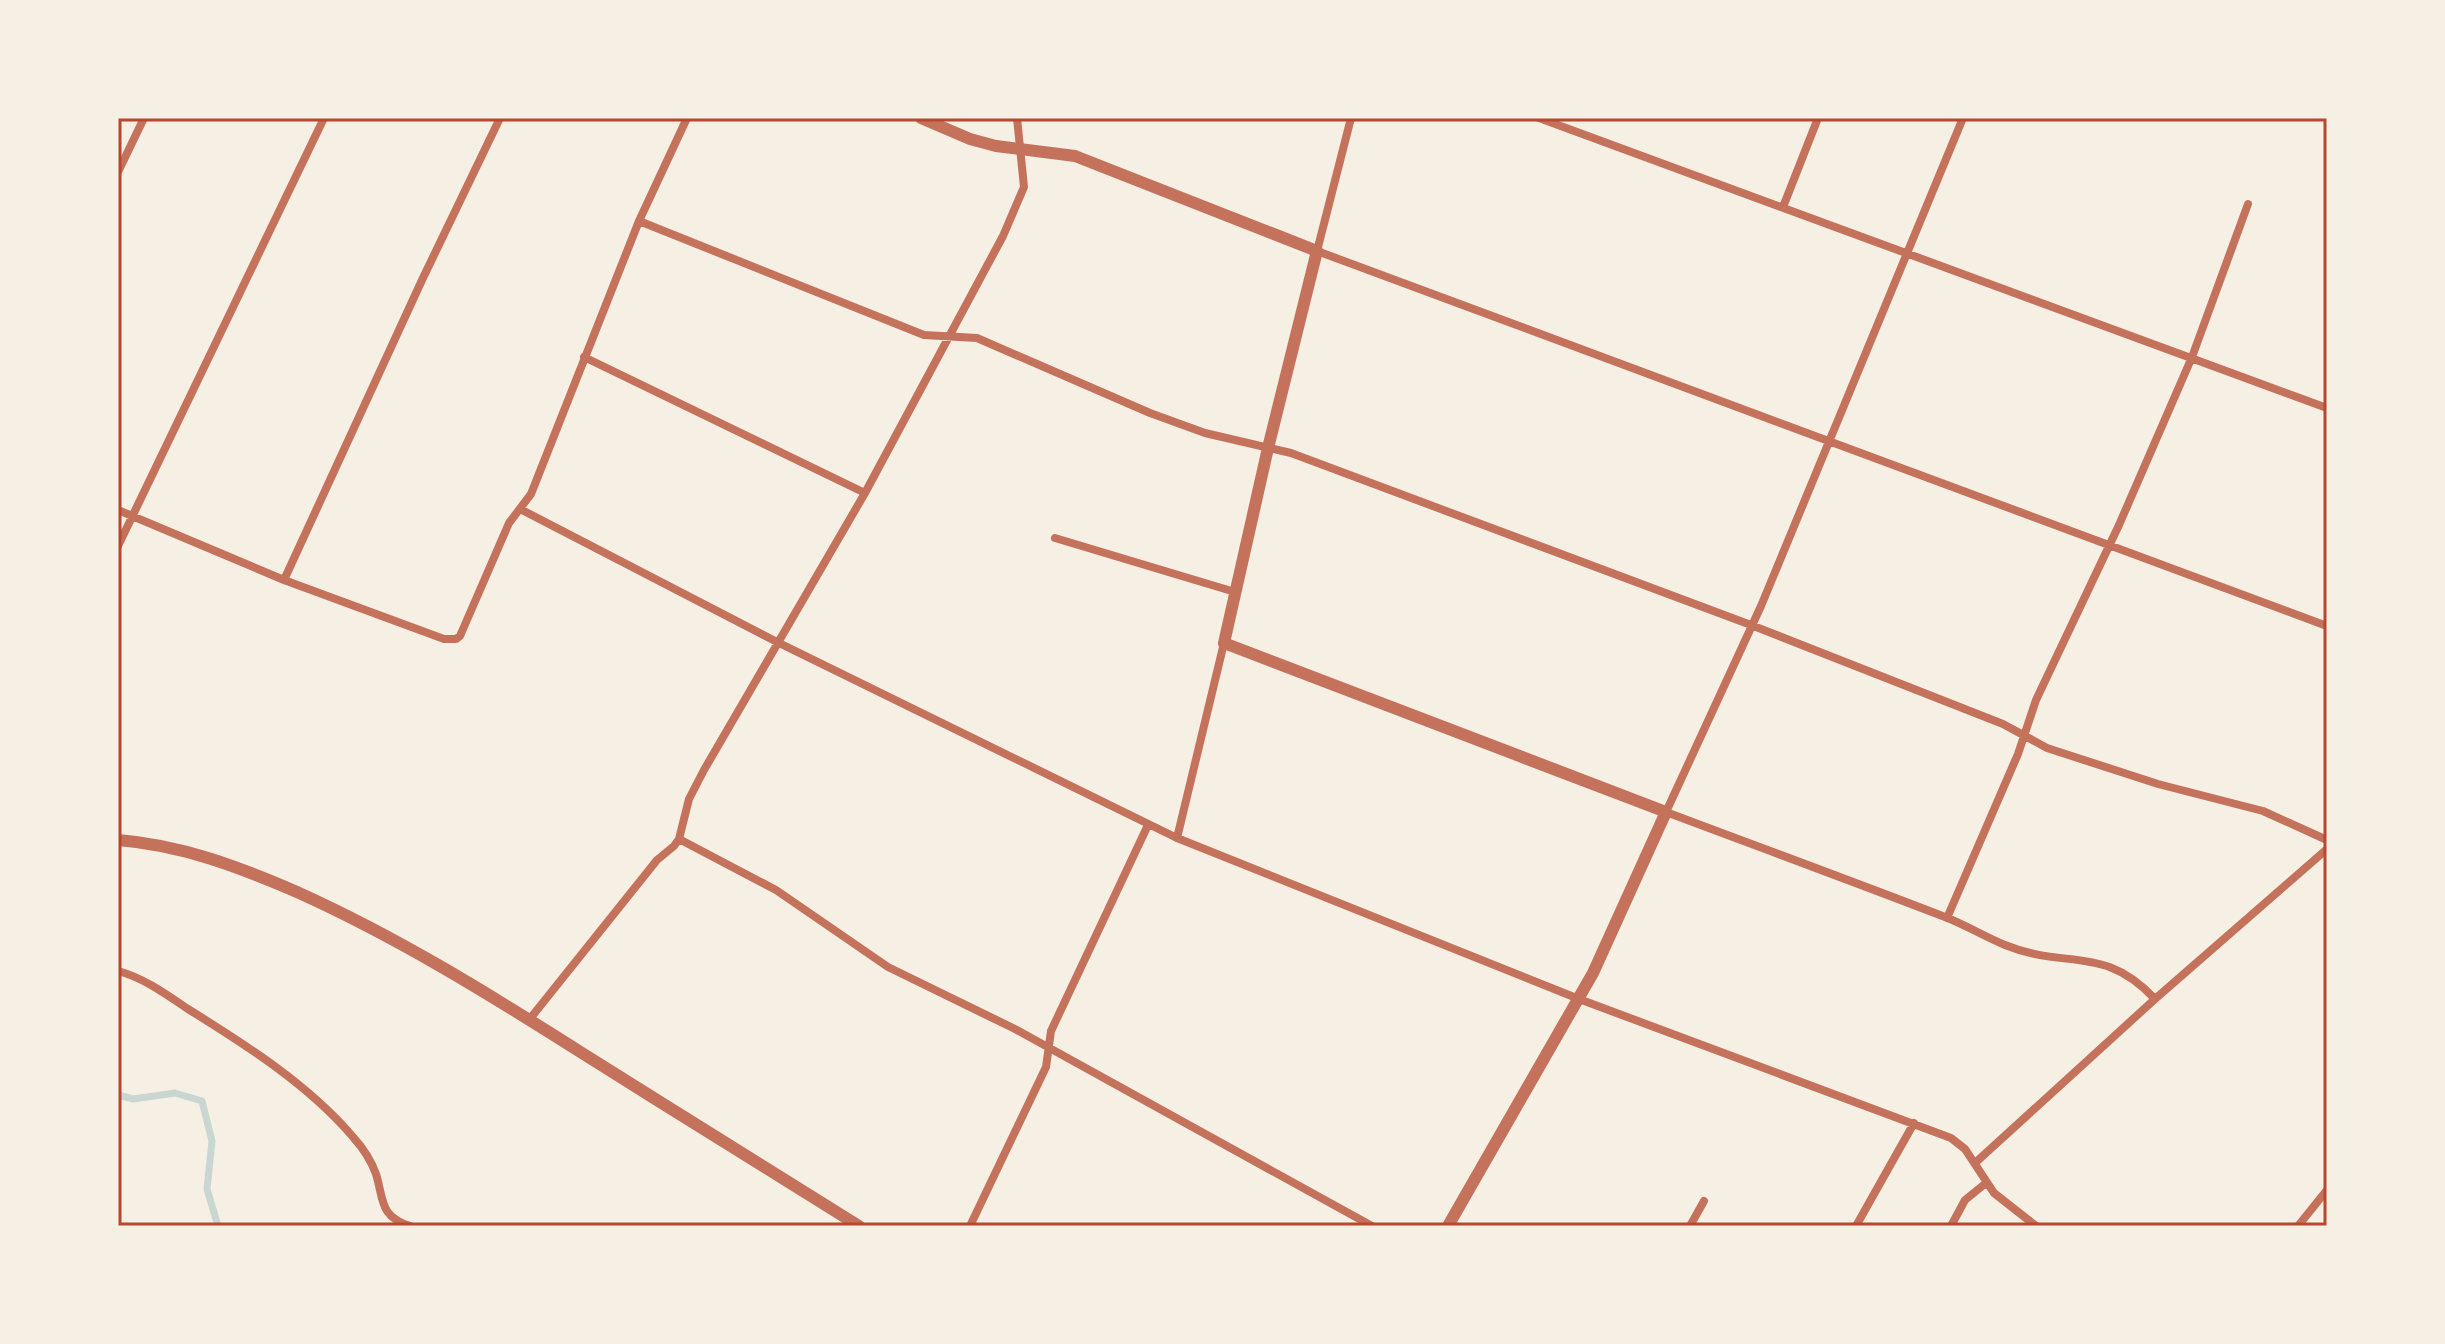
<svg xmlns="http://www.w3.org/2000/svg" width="2445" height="1344" viewBox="0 0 2445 1344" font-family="Quicksand,sans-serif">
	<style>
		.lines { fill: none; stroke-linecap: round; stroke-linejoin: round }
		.stream { stroke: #c9d6d2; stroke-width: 7 }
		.minor { stroke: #c5725c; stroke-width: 8 }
		.tertiary { stroke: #c5725c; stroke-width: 12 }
		.neatline { fill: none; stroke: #b5482f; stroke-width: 3 }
	</style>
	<rect width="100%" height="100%" fill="#f6efe4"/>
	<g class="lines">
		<path class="stream" d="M118 1095 133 1099 175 1093 202 1101 212 1141 207 1189 218 1226"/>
		<path class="minor" d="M1351 118 1317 251 2327 626
			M1539 118 2327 408
			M1963 118 1761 606 1666 812C1759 847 1852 881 1945 917 1966 925 1985 937 2005 945 2066 970 2104 944 2155 999
			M118 172 144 118
			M1783 207 1818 118
			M639 221 924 335 977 338 1150 413 1205 433 1291 453 1751 625 2003 724 2047 748 2158 784 2263 811 2327 840
			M584 357 865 493
			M520 509 777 642 1177 838 1579 999 1951 1138 1965 1149 1994 1193 2036 1226
			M118 510 284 580 444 639H456L460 636 509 523 531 494 639 221 687 118
			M1055 538 1235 592
			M118 546 324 118
			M284 580 422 280 500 118
			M1177 838 1224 643
			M679 839 776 890 888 967 1015 1029 1372 1226
			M1947 918 2018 754 2036 700 2119 525 2192 357 2248 204
			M118 971C144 978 166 994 188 1009 246 1045 309 1085 353 1137 362 1147 371 1160 376 1174 384 1200 379 1216 410 1226
			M529 1020 657 860 674 846 679 839 689 799 704 770 865 493 1003 236 1024 187 1017 118
			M1975 1163 2155 999 2327 849
			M970 1226 1046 1067 1051 1031 1148 825
			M1690 1226 1704 1201
			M1856 1226 1914 1123
			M1951 1226 1965 1200 1986 1183
			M2298 1226 2327 1190"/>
		<path class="tertiary" d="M921 118 970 139 996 146 1075 156 1317 251 1268 448 1224 643 1666 812 1593 973 1448 1226
			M118 840C182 845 239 867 297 892 397 937 489 994 582 1053 674 1111 766 1168 859 1226"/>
	</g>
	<rect width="2445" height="1344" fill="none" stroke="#f6efe4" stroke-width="240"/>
	<rect x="120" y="120" width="2205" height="1104" class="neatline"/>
</svg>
